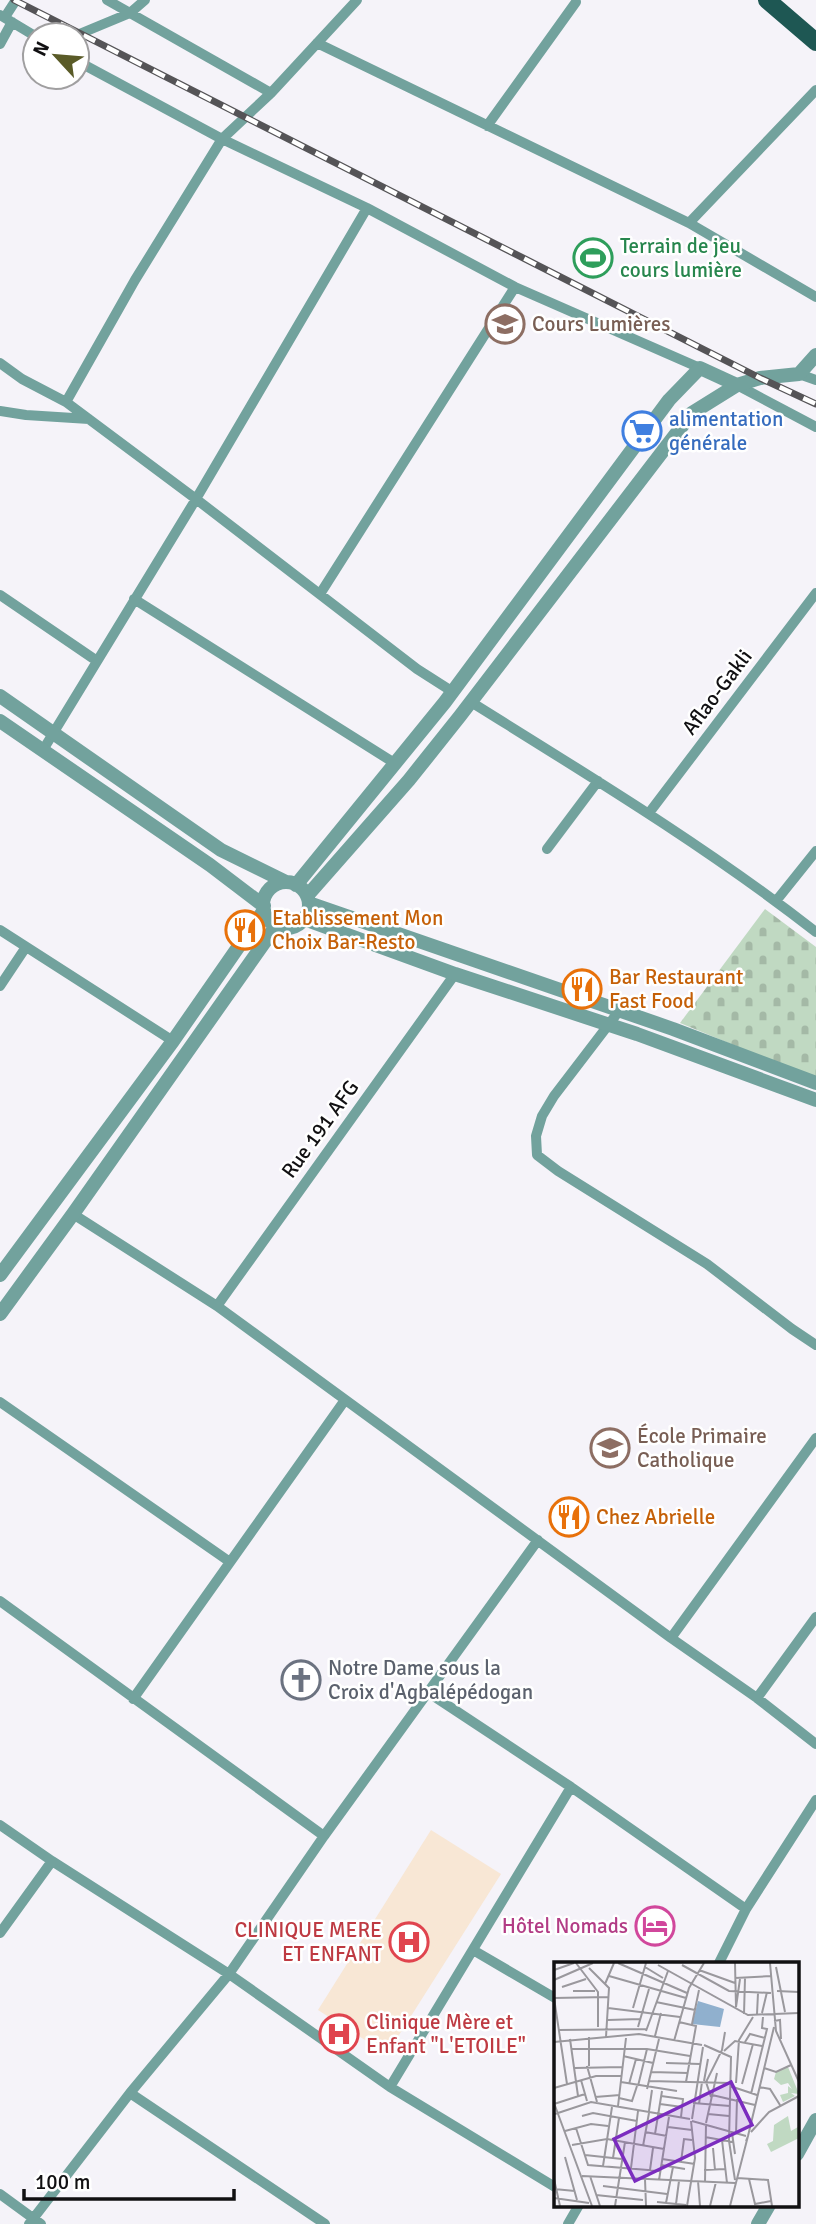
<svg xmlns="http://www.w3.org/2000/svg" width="816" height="2224" viewBox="0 0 816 2224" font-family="Signika,sans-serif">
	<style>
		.medical { fill: #f8e7d5 }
		.cemetery { fill: url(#cemetery-stones) }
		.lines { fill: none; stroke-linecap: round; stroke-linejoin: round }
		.minor { stroke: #72a29d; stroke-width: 10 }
		.tertiary { stroke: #72a29d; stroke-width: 14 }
		.primary { stroke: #1e5753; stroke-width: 18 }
		.rail-casing { stroke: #555457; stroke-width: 7 }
		.rail { stroke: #fff; stroke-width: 4.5; stroke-dasharray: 13; stroke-linecap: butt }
		.labels { text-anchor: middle; stroke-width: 5; stroke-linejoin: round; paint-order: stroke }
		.leisure-label { font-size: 21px; fill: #27864d; stroke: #fff; text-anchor: start }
		.education-label { font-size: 21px; fill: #785e54; stroke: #fff; text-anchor: start }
		.shop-label { font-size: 21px; fill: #366cbe; stroke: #fff; text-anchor: start }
		.street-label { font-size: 21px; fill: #111012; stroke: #fff }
		.food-label { font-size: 21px; fill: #c56008; stroke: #fff; text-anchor: start }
		.worship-label { font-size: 21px; fill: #5b616d; stroke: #fff; text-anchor: start }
		.hotel-label { font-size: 21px; fill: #b23c85; stroke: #fff; text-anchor: end }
		.health-label { font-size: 21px; fill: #be3a42; stroke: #fff; text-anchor: end }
		.inset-road { fill: none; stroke: #9a989d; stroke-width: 2 }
		.view { fill: #7b2cbf; fill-opacity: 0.15; stroke: #7b2cbf; stroke-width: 3.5 }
		.inset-edge { fill: none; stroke: #111012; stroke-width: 3.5 }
	</style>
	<defs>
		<pattern id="cemetery-stones" width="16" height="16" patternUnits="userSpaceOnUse" patternTransform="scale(1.75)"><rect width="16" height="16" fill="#c0d9c2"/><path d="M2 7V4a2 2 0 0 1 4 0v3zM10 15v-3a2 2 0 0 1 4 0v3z" fill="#a4b9a6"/></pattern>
	</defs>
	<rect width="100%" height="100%" fill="#f5f3f9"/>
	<path class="medical" d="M431 1830 501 1874 387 2054 318 2010Z"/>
	<path class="cemetery" d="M765 909 816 947V1079L680 1023Z"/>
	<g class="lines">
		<path class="minor" d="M107 0 271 93
			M0 15 35 36
			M5 17 16 0
			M77 35 130 13 145 0
			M317 43 689 223 816 297
			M0 44 12 22
			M77 61 222 139 367 208 515 287 700 368
			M487 126 576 2
			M689 223 816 90
			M0 363 22 379 66 402 196 499 417 669 453 692
			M799 374 816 380
			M737 385 816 427
			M66 402 135 280 222 139 271 93 357 0
			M0 411 26 415 89 419
			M320 594 515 287
			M0 595 97 661
			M134 599 396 764
			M471 702C588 775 707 847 816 932
			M43 750 196 499 367 208
			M649 813 816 593
			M547 849 598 781
			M776 901 816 851
			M0 930 173 1041
			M0 986 26 947
			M619 1011 554 1096 542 1116 536 1136 537 1155 558 1171 707 1264 792 1329 816 1345
			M73 1214 217 1306 671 1638 757 1698 816 1744
			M217 1306 455 974
			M0 1402 230 1562
			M0 1601 324 1836
			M671 1638 816 1438
			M429 1693 571 1787 746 1909
			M757 1698 816 1617
			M133 1699 345 1400
			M0 1825 52 1861 229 1974 390 2087 555 2187
			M0 1933 52 1861
			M473 1950 555 1998
			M719 1963 746 1909 816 1800
			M390 2087 571 1787
			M130 2093 325 2224
			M0 2194 41 2224
			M29 2224 130 2093 229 1974 324 1836 538 1540
			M568 2224 579 2205"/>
		<path class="tertiary" d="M0 696 221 850 286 882
			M0 721 210 865 264 906
			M263 905a23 23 0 1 1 46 0a23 23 0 1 1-46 0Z
			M296 885 445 702 669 400 700 368 737 385
			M307 896 409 780 460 716 692 413 737 385 760 378 799 374 816 355
			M309 903 673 1029 816 1083
			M304 919 455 974 637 1034 816 1100
			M0 1275 173 1041 264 910
			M0 1314 73 1214 276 926
			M797 2154 816 2120
			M758 2224 769 2205"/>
		<path class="primary" d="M767 0 816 42"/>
		<g class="rail-casing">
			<path id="rail" d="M14 0 760 378 816 404"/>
		</g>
		<use href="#rail" class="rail"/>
	</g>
	<defs>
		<g id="stadium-ring" transform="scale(2.0125)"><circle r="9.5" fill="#fff" stroke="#2e9e5b" stroke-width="1.5"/><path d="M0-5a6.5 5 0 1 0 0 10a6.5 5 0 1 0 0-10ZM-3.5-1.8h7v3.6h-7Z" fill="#2e9e5b"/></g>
		<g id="school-ring" transform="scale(2.0125)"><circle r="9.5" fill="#fff" stroke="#8d6e63" stroke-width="1.5"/><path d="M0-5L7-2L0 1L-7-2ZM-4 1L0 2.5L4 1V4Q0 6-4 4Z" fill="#8d6e63"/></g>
		<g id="supermarket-ring" transform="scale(2.0125)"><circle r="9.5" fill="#fff" stroke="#3f7fe0" stroke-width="1.5"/><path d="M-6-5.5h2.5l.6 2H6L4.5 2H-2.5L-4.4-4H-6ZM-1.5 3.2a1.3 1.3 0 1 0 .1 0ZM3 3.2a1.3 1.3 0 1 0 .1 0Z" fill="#3f7fe0"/></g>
		<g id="restaurant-ring" transform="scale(2.0125)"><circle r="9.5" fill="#fff" stroke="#e8710a" stroke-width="1.5"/><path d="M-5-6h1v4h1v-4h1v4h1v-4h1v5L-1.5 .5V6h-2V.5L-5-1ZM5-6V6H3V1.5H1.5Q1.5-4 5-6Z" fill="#e8710a"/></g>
		<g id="church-ring" transform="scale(2.0125)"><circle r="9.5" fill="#fff" stroke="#6b7280" stroke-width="1.5"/><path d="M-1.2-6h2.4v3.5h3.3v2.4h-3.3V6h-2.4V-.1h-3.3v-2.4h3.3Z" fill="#6b7280"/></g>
		<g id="hotel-ring" transform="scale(2.0125)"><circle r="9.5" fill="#fff" stroke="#d1479c" stroke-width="1.5"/><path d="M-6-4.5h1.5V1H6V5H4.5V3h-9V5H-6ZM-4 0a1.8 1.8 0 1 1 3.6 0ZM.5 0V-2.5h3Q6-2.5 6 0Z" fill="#d1479c"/></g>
		<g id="hospital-ring" transform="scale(2.0125)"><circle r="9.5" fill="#fff" stroke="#e0444e" stroke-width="1.5"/><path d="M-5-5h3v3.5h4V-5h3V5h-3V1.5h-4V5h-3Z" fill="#e0444e"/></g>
	</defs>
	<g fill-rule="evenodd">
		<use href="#stadium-ring" x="593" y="258"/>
		<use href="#school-ring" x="505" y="324"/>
		<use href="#supermarket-ring" x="642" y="431"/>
		<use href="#restaurant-ring" x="245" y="930"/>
		<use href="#restaurant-ring" x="582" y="989"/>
		<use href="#school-ring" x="610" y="1448"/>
		<use href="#restaurant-ring" x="569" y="1517"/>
		<use href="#church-ring" x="301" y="1680"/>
		<use href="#hotel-ring" x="655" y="1926"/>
		<use href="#hospital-ring" x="409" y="1942"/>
		<use href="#hospital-ring" x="339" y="2034"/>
	</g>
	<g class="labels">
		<g class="leisure-label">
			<text x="620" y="253">Terrain de jeu<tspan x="620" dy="24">cours lumière</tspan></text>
		</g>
		<g class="education-label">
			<text x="532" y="331">Cours Lumières</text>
			<text x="637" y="1443">École Primaire<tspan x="637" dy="24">Catholique</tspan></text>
		</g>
		<g class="shop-label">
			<text x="669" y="426">alimentation<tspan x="669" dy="24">générale</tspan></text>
		</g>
		<g class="street-label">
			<text transform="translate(717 692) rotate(-53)" y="7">Aflao-Gakli</text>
			<text transform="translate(320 1129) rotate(-54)" y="7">Rue 191 AFG</text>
		</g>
		<g class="food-label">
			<text x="272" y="925">Etablissement Mon<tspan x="272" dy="24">Choix Bar-Resto</tspan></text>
			<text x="609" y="984">Bar Restaurant<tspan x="609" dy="24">Fast Food</tspan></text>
			<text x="596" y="1524">Chez Abrielle</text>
		</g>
		<g class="worship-label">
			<text x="328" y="1675">Notre Dame sous la<tspan x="328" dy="24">Croix d'Agbalépédogan</tspan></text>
		</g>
		<g class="hotel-label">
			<text x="628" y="1933">Hôtel Nomads</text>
		</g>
		<g class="health-label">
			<text x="382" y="1937">CLINIQUE MERE<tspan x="382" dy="24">ET ENFANT</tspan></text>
			<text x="366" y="2029" text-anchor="start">Clinique Mère et<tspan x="366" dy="24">Enfant "L'ETOILE"</tspan></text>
		</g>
	</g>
	<g transform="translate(554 1962)">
		<rect width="245" height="245" fill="#f5f3f9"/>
		<path d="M234 105 245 132 237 131 241 134 229 140 226 133 234 131V124L238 127 234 121 227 123 220 117 222 110ZM234 154 237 169 244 165 245 176 217 190 213 182 219 179 220 163Z" fill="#c0d9c2"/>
		<path d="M144 39 170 47 166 65 138 62Z" fill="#90b0ce"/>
		<path class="inset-road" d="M22 1 44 30V65M64 1 133 31M181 1 182 45M216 1 222 69 245 120M104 3 194 53 245 51M128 3 175 29 217 31M91 5 109 16M222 5 231 50M35 6 55 26 52 75M0 8 20 1M145 8 181 21M55 14 132 36M181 16 217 14M0 18 39 1M51 22 60 1M8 25 32 17M19 29H41M223 29 245 30M0 36 13 122M0 36 54 35M102 40 141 48M182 45 186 17M54 46 126 55M79 46 92 1M208 51 213 30M190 52 191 16M203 52 204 31M54 58 86 57M220 59 226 58 227 77M125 60 142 64 132 120M138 62 145 28M84 65 95 27M5 68 93 67M92 69 114 9M101 74 107 51M16 77 24 134M120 79 135 26 150 1M0 80 85 72 148 83M191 80 196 72 211 76M150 83 177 95 175 179 181 218M18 87H93L136 94M170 89 181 79 208 84M69 94 99 101M112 101 146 102M33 104 43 140M35 104V75M21 106 68 105M210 106 222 110 237 103M97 110 134 111M27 118 33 139M95 119 176 121M150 119 154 97M67 120 123 129M182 121 185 78 199 55M75 122 82 97M188 122 199 82M84 124 93 87M176 124 203 133M205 125 216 127 226 143M0 126 42 114H67M93 127 105 77M197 132 213 67 208 66 209 55M158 133 201 143M107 134 129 137 127 155M41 135 66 133M157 135 152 120 168 88 171 70M65 136 78 139 83 124M0 141 38 244M139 141 176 144M0 142 31 132M106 142 128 145M145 142 148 120M64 144 72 76M95 149 98 128M1 152 37 140 136 157M154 152 175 154M28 154 39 151 83 159M138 157 149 85M138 159 192 174M152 161 163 111M114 165 138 168M22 166 34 203 106 209M11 169 37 162 54 164M91 170 113 174M197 170 215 150 245 134M178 171 181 192M101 172 108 129M182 172 183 137M194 174 220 65M151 175 179 180M168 178 173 221M18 183 53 177 110 187M89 184 95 151M159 186 161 208M31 193 68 197M11 195 23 238M59 196 65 156M108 197 141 202M127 200 130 177 138 178M107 203 131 207M49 204 58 145M77 206 84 149M96 208 99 186M150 208 171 207M28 214 181 221M36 214 46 244M183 216 214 218 218 244M0 217 6 244M91 217 92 244M195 217 201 242 217 239M105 218 115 155M144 219 146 244M151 220 152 162M49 224 113 232M0 227 21 229M42 233 89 238M0 236 35 241M103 240 132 243M112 241 119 205M122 242 125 219M61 244 71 180M133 244 141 196 137 159M156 244 162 220M176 244 194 174 192 179"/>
		<path class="view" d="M177 120 198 163 81 219 60 177Z"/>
		<rect width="245" height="245" class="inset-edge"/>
	</g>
	<g transform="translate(56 56) rotate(296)"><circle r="33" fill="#ffffff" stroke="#a09fa0" stroke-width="2"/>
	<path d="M0-5L12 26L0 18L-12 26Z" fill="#5a5b28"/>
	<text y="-10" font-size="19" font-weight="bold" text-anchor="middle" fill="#111012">N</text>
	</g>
	<path d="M24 2189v10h210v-10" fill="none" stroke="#111012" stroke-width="3.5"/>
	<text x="35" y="2189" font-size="21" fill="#111012" stroke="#ffffff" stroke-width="5" paint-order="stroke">100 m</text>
</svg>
